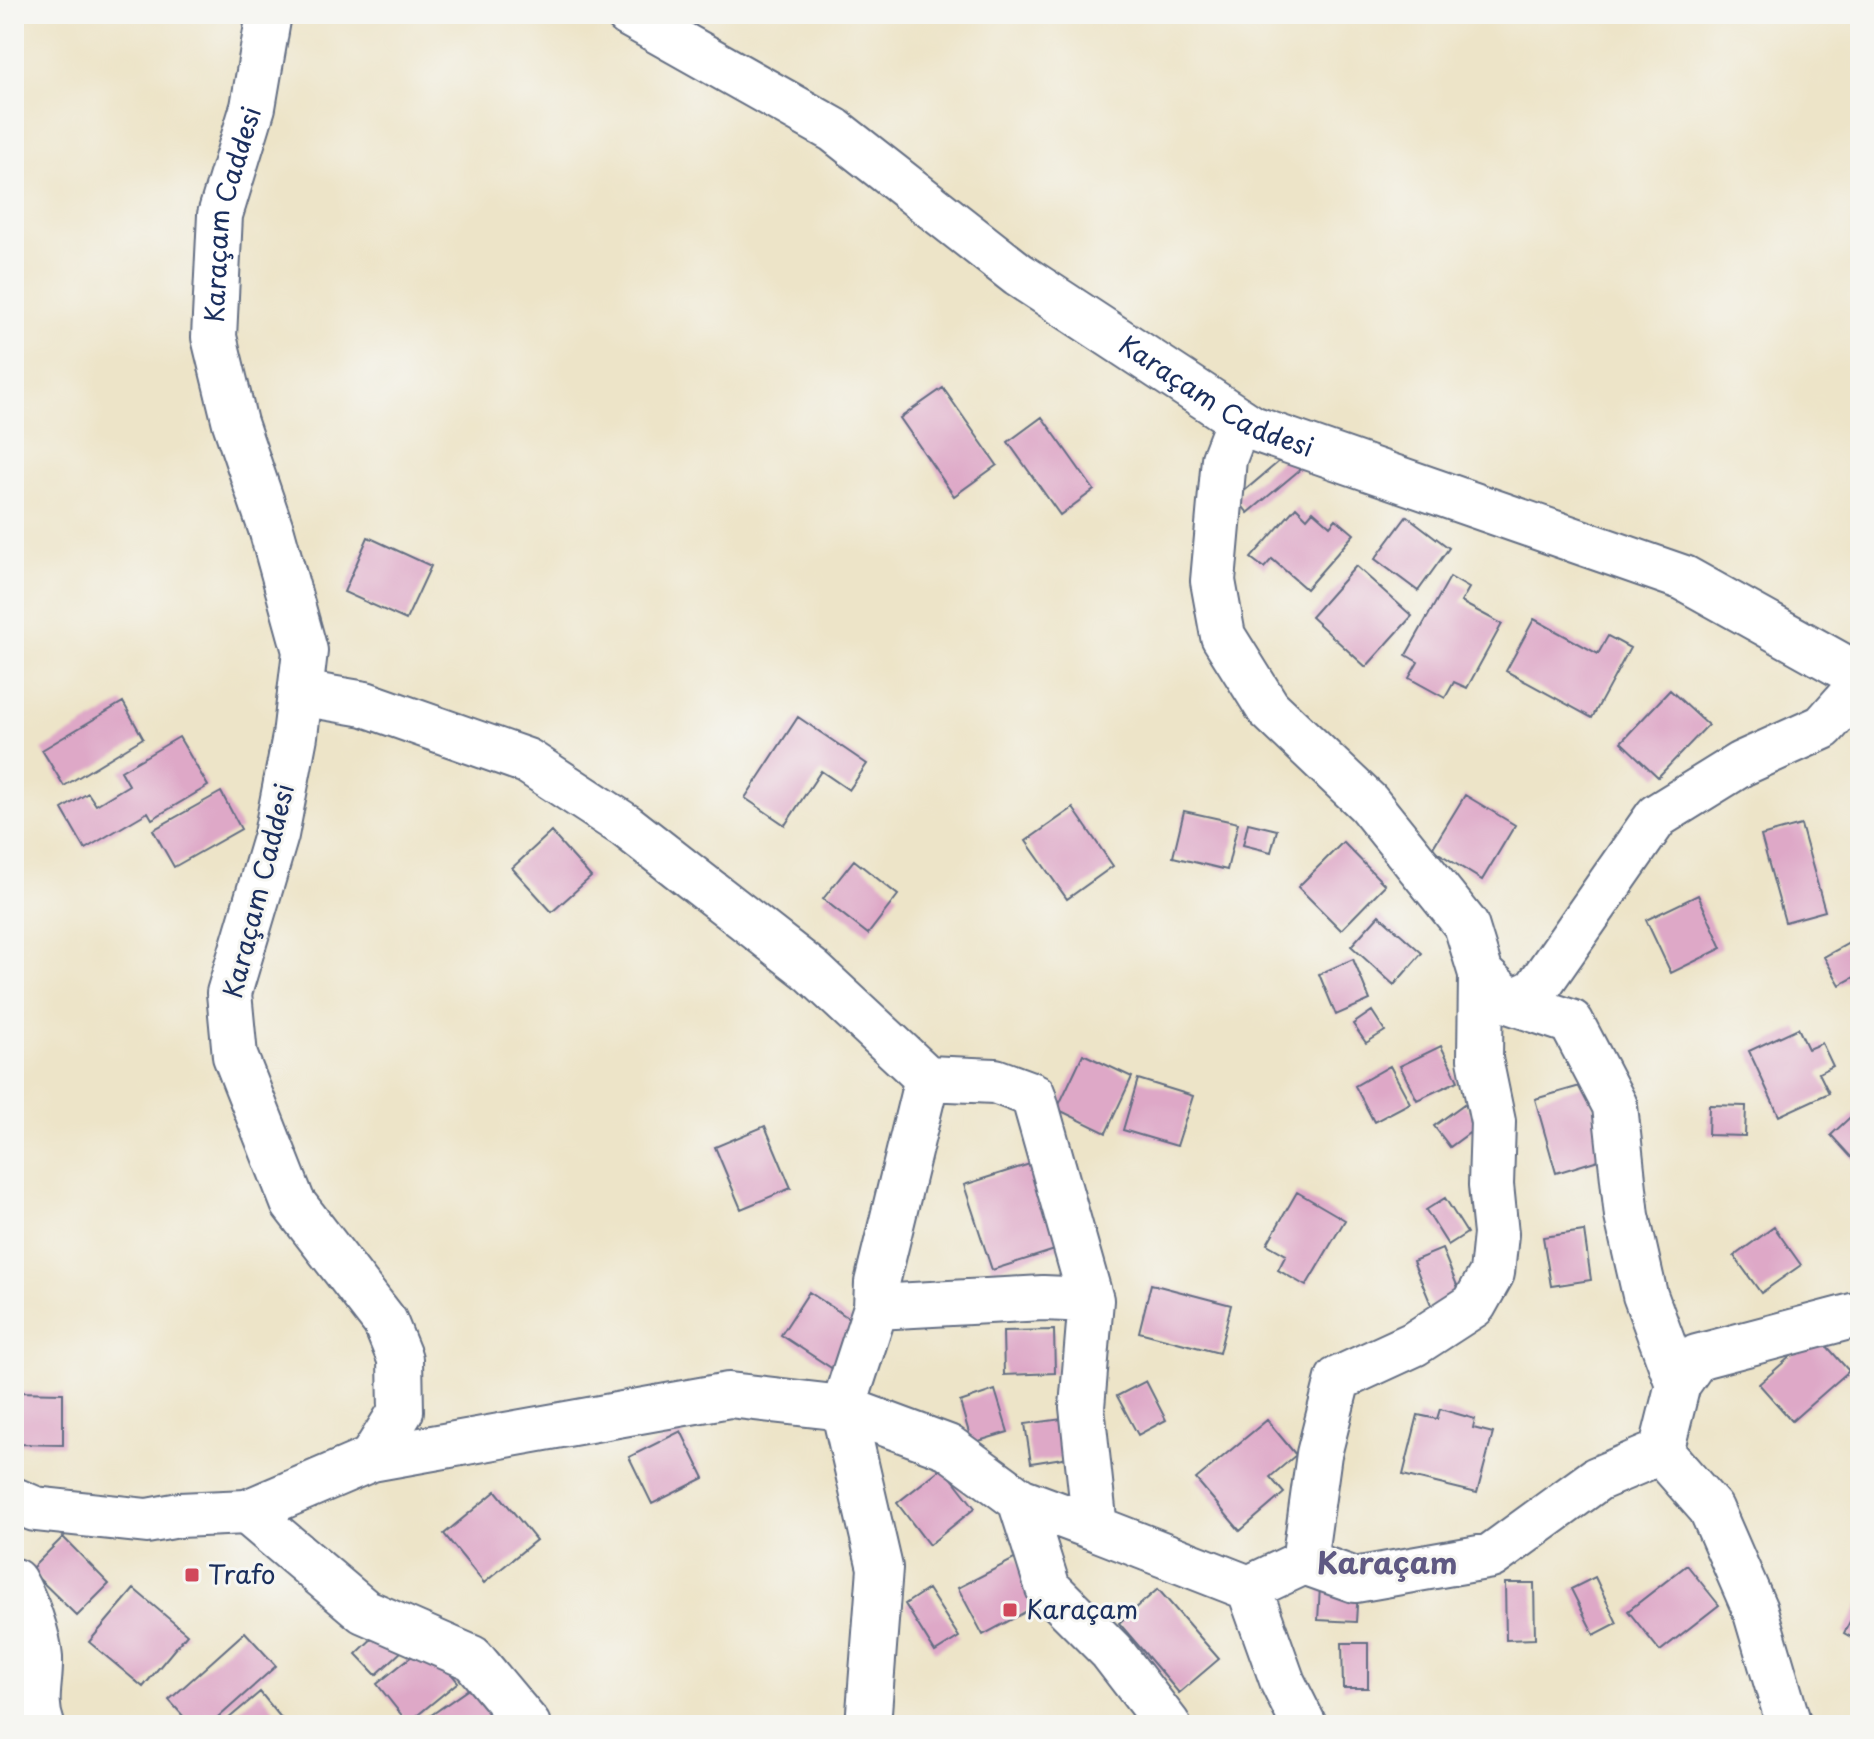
<svg xmlns="http://www.w3.org/2000/svg" width="1874" height="1739" viewBox="0 0 1874 1739" font-family="'Playpen Sans',sans-serif">
	<style>
		.building { fill: #dea8c7 }
		.lines { fill: none; stroke-linecap: round; stroke-linejoin: round }
		.minor-casing { stroke: #646e83; stroke-width: 48 }
		.tertiary-casing { stroke: #646e83; stroke-width: 48 }
		.minor { stroke: #fff; stroke-width: 44 }
		.tertiary { stroke: #fff; stroke-width: 44 }
		.poi-dot { fill: #d1495b; stroke: #f6f6f2; stroke-width: 3 }
		.labels { text-anchor: middle; stroke-width: 6; stroke-linejoin: round; paint-order: stroke }
		.street-label { font-size: 26px; fill: #1b2f5e; stroke: #f6f6f2 }
		.poi-label { font-size: 26px; fill: #1b2f5e; stroke: #f6f6f2; text-anchor: start }
		.quarter-label { font-size: 30px; font-weight: bold; fill: #5f5983; stroke: #f6f6f2 }
	</style>
	<rect width="100%" height="100%" fill="#f6f6f2"/>
	<filter id="ink" filterUnits="userSpaceOnUse"><feTurbulence type="fractalNoise" baseFrequency=".0125" numOctaves="2"/><feDisplacementMap in="SourceGraphic" scale="16" xChannelSelector="R" yChannelSelector="G"/><feConvolveMatrix kernelMatrix="1 2 1 2 8 2 1 2 1" color-interpolation-filters="sRGB"/></filter>
	<filter id="wash" filterUnits="userSpaceOnUse"><feTurbulence type="fractalNoise" baseFrequency=".006" numOctaves="4" result="noise"/><feDisplacementMap in="SourceGraphic" scale="32" xChannelSelector="R" yChannelSelector="G"/><feGaussianBlur stdDeviation="1.8" result="paint"/><feColorMatrix in="noise" values="0 0 0 0 0 0 0 0 0 0 0 0 0 0 0 0 0 1.4 0 .05"/><feComposite in="paint" operator="in"/></filter>
	<g filter="url(#wash)">
		<rect width="100%" height="100%" fill="#ede4c8"/>
		<g id="blocks">
			<path class="building" d="M943 388 997 465 954 496 900 418Z
				M1042 417 1094 490 1060 515 1008 442Z
				M1295 448 1308 463 1248 513 1236 498Z
				M1296 507 1307 518 1313 511 1330 526 1336 519 1354 534 1306 589 1272 559 1264 568 1251 558Z
				M1407 516 1449 548 1418 591 1375 559Z
				M368 537 431 566 406 620 344 592Z
				M1356 566 1412 616 1366 667 1311 617Z
				M1450 577 1469 588 1461 602 1502 624 1467 688 1454 682 1445 698 1409 678 1418 662 1406 655Z
				M1534 619 1598 654 1608 636 1630 648 1592 718 1506 671Z
				M1670 690 1708 725 1658 777 1621 742Z
				M123 702 143 738 64 786 42 750Z
				M798 717 867 764 849 790 821 771 785 825 745 798Z
				M179 737 208 786 152 819 148 812 85 849 62 809 88 793 96 805 129 785 121 771Z
				M221 792 241 829 174 867 153 830Z
				M1465 795 1515 825 1482 880 1432 849Z
				M1073 808 1113 866 1067 899 1026 841Z
				M1184 811 1238 823 1227 870 1173 857Z
				M1248 823 1277 830 1271 852 1243 845Z
				M1801 825 1825 911 1785 922 1761 836Z
				M551 832 591 877 552 912 512 868Z
				M1343 842 1385 885 1341 930 1298 887Z
				M854 860 898 895 868 934 823 899Z
				M1698 895 1722 948 1671 973 1646 920Z
				M1379 915 1422 953 1394 985 1351 946Z
				M1860 937V974L1840 985 1824 957Z
				M1353 959 1370 1000 1336 1015 1319 974Z
				M1372 1011 1385 1031 1366 1043 1353 1024Z
				M1798 1028 1808 1049 1822 1043 1833 1066 1819 1073 1829 1093 1779 1116 1749 1051Z
				M1441 1046 1458 1081 1417 1100 1400 1066Z
				M1083 1054 1132 1077 1106 1133 1057 1109Z
				M1390 1066 1410 1103 1374 1122 1355 1086Z
				M1138 1079 1193 1096 1177 1146 1123 1130Z
				M1587 1084 1608 1157 1556 1173 1535 1099Z
				M1464 1104 1480 1125 1450 1147 1434 1126Z
				M1709 1105 1746 1106 1745 1136 1708 1135Z
				M1860 1108V1167L1831 1135Z
				M765 1126 791 1188 741 1209 715 1147Z
				M1033 1163 1061 1248 992 1270 964 1185Z
				M1297 1192 1345 1220 1306 1286 1278 1270 1286 1255 1267 1244Z
				M1445 1198 1467 1233 1448 1245 1426 1210Z
				M1774 1227 1801 1265 1761 1293 1734 1256Z
				M1584 1231 1591 1280 1551 1286 1543 1237Z
				M1442 1249 1461 1295 1432 1307 1413 1261Z
				M1151 1284 1231 1305 1219 1353 1139 1332Z
				M809 1292 864 1328 836 1371 781 1335Z
				M1054 1330 1055 1373 1004 1375 1003 1331Z
				M1816 1334 1849 1371 1792 1421 1759 1384Z
				M1146 1381 1166 1420 1138 1435 1117 1396Z
				M995 1390 1008 1432 972 1443 960 1402Z
				M14 1392 63 1393V1445L14 1444Z
				M1440 1409 1475 1419 1473 1428 1493 1433 1477 1493 1403 1475 1418 1415 1437 1419Z
				M1069 1418 1075 1456 1031 1463 1025 1424Z
				M1267 1420 1296 1455 1270 1477 1284 1493 1240 1531 1196 1479Z
				M681 1431 704 1478 652 1504 629 1457Z
				M943 1467 975 1508 929 1545 897 1503Z
				M496 1491 536 1540 484 1583 444 1534Z
				M63 1537 109 1584 77 1616 30 1570Z
				M1016 1558 1040 1604 983 1635 958 1588Z
				M1687 1565 1719 1605 1660 1651 1628 1611Z
				M1595 1577 1617 1623 1594 1635 1571 1589Z
				M1505 1583H1534L1535 1639 1506 1640Z
				M1320 1587 1358 1589 1356 1622 1318 1620Z
				M134 1589 187 1634 143 1687 89 1642Z
				M928 1589 959 1637 935 1652 905 1604Z
				M1158 1589 1219 1659 1179 1693 1119 1623Z
				M1860 1602V1642L1844 1633Z
				M381 1630 402 1651 376 1675 356 1654Z
				M245 1632 276 1666 210 1725H191L169 1700Z
				M1342 1643H1368V1688H1343Z
				M427 1644 458 1682 408 1723 377 1684Z
				M473 1686 499 1724 417 1725Z
				M260 1692 287 1725H221Z"/>
		</g>
	</g>
	<g filter="url(#ink)">
		<use href="#blocks" fill-opacity="0" stroke="#646e83" stroke-width="2"/>
		<g class="lines">
			<g class="minor-casing">
				<path id="minor" d="M1239 420 1224 459 1213 581 1223 636 1268 708 1368 803 1466 925 1481 974 1511 1002 1571 1022 1615 1106 1627 1216 1645 1295 1678 1384 1697 1357 1860 1314
					M300 693 365 704 527 761 626 826 812 971 927 1078 995 1081 1033 1095 1091 1300
					M1511 1002 1535 991 1657 816 1741 764 1823 727 1860 685
					M876 1307 1043 1298 1091 1300 1082 1407 1095 1528 1249 1588
					M1661 1452 1711 1509 1755 1610 1789 1725
					M371 1459 729 1395 843 1408 948 1447 1020 1500 1095 1528
					M1020 1500 1048 1588 1111 1651 1168 1725
					M247 1512 364 1611 472 1658 528 1725
					M1304 1562 1355 1580 1491 1556 1597 1479 1661 1452 1678 1384
					M14 1581C26 1602 38 1633 40 1658 41 1683 33 1700 42 1725
					M868 1725 880 1568 843 1408 876 1307 877 1283 927 1078
					M1304 1725 1283 1683 1249 1588 1304 1562 1319 1454 1338 1379 1414 1344 1474 1305 1492 1273 1496 1234 1491 1185 1493 1122 1480 1059 1481 974"/>
			</g>
			<g class="tertiary-casing">
				<g id="tertiary">
					<path id="s1" d="M628 14 834 130 1019 275 1252 428 1684 578 1860 676"/>
					<path id="s2" d="M14 1500 35 1509 147 1521 179 1515 247 1512 371 1459 401 1411 400 1359 385 1322 293 1203 235 1056 229 993 276 835 295 736 305 651 272 532 235 423 214 337 220 215 253 107 269 14"/>
				</g>
			</g>
			<use href="#minor" class="minor"/>
			<use href="#tertiary" class="tertiary"/>
		</g>
	</g>
	<g class="poi-dot">
		<rect x="184" y="1567" width="16" height="16" rx="4"/>
		<rect x="1002" y="1602" width="16" height="16" rx="4"/>
	</g>
	<g class="labels">
		<g class="street-label">
			<text dy="9" stroke="none"><textPath href="#s2" startOffset="1694">Karaçam Caddesi</textPath></text>
			<text dy="9" stroke="none"><textPath href="#s1" startOffset="704">Karaçam Caddesi</textPath></text>
			<text transform="translate(259 891) rotate(-76)" y="9">Karaçam Caddesi</text>
		</g>
		<g class="poi-label">
			<text x="208" y="1584">Trafo</text>
			<text x="1026" y="1619">Karaçam</text>
		</g>
		<g class="quarter-label">
			<text x="1387" y="1574">Karaçam</text>
		</g>
	</g>
	<rect width="1874" height="1739" fill="none" stroke="#f6f6f2" stroke-width="48"/>
</svg>
